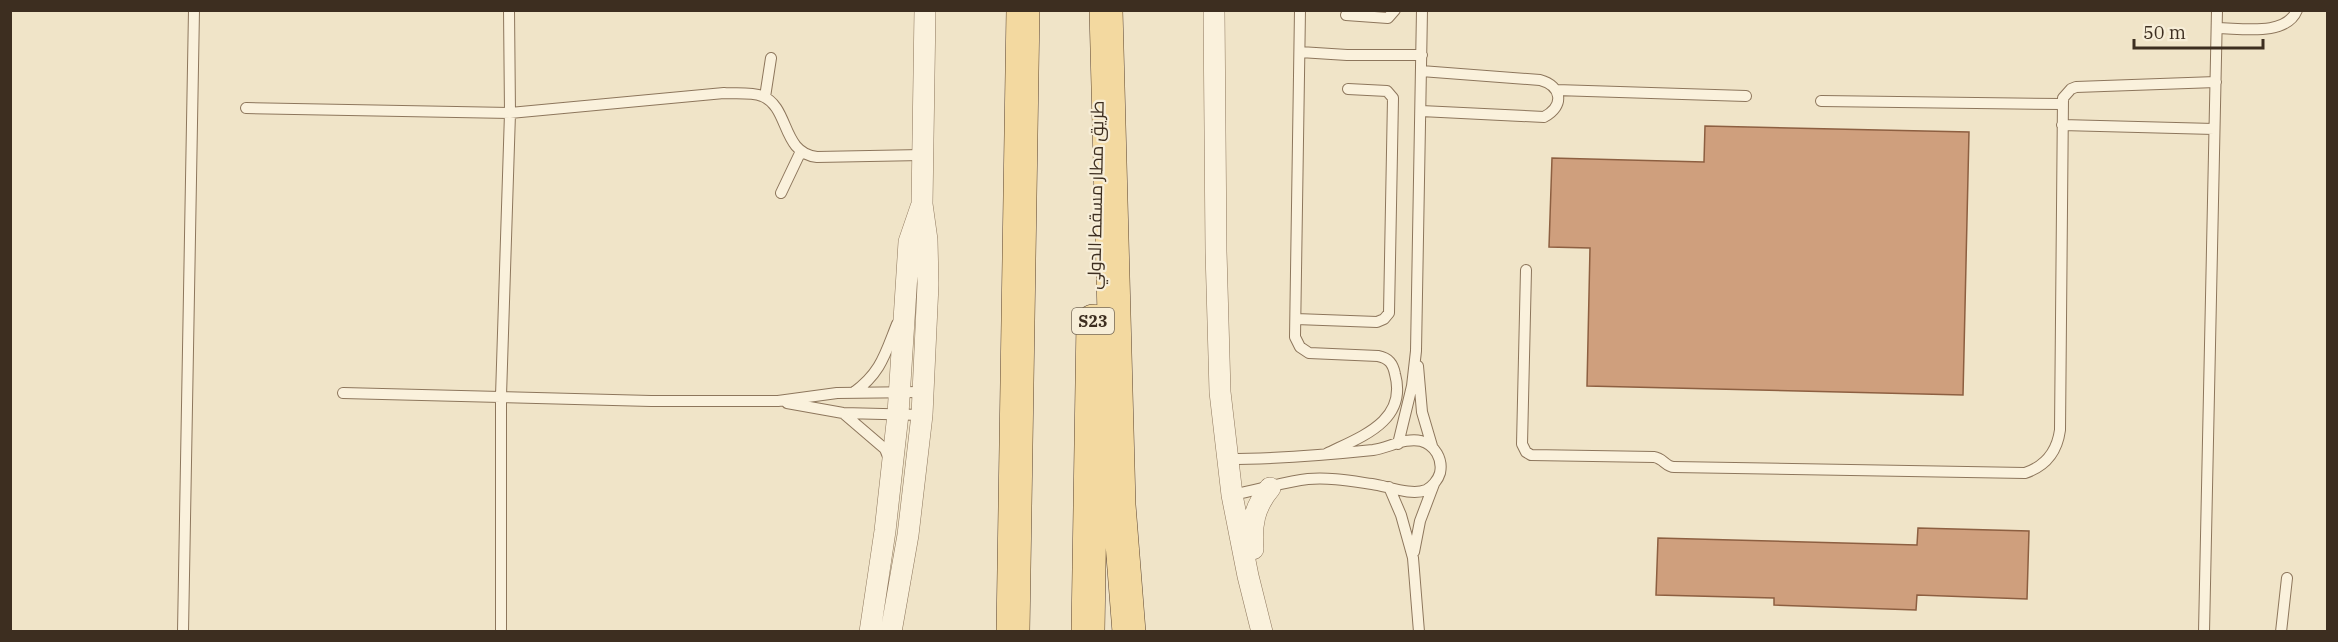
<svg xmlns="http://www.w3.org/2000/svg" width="2338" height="642" viewBox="0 0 2338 642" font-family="'IBM Plex Serif',Cairo,serif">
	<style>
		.building { fill: #cf9f7d; stroke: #8d5f41; stroke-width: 1.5 }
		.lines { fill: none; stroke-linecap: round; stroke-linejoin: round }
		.service-casing { stroke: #8d765c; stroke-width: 12 }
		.minor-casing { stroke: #8d765c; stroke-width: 22 }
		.primary-casing { stroke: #5b4430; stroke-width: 34 }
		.service { stroke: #faf1dc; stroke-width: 10 }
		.minor { stroke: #faf1dc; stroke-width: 21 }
		.primary { stroke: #f3d9a0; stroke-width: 33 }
		.labels { text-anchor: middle; stroke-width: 4.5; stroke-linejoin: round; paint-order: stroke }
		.shield { fill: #f7eed8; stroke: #756857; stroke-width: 1.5 }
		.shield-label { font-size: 16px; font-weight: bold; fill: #3d2e20 }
		.street-label { font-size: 18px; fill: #3d2e20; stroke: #f7eed8 }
	</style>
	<rect width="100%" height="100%" fill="#f0e4c8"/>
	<path class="building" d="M1705 126 1969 132 1963 395 1587 386 1590 248 1549 247 1552 158 1704 162Z
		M1918 528 2029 531 2027 599 1917 595 1916 610 1774 605V598L1656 595 1658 538 1917 545Z"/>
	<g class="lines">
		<g class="service-casing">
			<path id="service" d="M1300 10 1295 337 1300 347 1309 353 1378 356C1389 358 1393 364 1395 374 1408 422 1360 437 1326 454
				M1346 15 1388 18 1395 10
				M2217 28C2241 28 2286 37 2297 10
				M1300 52 1347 55H1422
				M1556 90 1746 96
				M765 97 771 58
				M1821 101 2062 104
				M246 108 510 113 724 93C736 94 751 92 762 96 790 107 781 153 817 157L922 155
				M1421 111 1544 117C1565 106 1562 86 1540 80L1421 71
				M2062 125 2214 129
				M781 193 801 151
				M1526 270 1522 444 1526 452 1531 455 1654 457C1663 458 1666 467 1674 467L2025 473C2046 466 2057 452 2060 430L2063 98 2071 89 2076 87 2216 82
				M1296 319 1377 322 1384 319 1389 313 1393 98 1387 91 1348 89
				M1418 366 1422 412 1432 446
				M343 393 651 401H778L837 393 923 392
				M853 393C881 373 885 354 897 324
				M787 403 843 413 922 415
				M843 413 885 449 889 459
				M1398 444 1412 386 1416 351 1422 10
				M1227 459C1275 459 1325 455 1373 450 1388 448 1406 437 1421 441 1435 445 1443 459 1440 473 1438 480 1432 487 1426 490 1411 496 1387 486 1372 484 1351 481 1329 477 1308 479 1283 482 1258 490 1232 495
				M1389 487 1401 515 1413 558 1419 632
				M1414 552 1420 521 1434 484
				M183 632 194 10
				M501 632V396L510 113 509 10
				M2204 632 2217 10
				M2281 632 2287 578"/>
		</g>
		<g class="minor-casing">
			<path id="minor" d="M1214 10 1216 251 1220 392 1232 495 1248 576 1262 632
				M1253 549C1251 525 1254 507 1270 488
				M870 632 885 531 898 414 909 242 921 207
				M891 632 908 535 922 415 928 284 927 240 922 204 925 10"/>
		</g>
		<g class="primary-casing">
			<path id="primary" d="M1106 10 1119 505 1129 632
				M1013 632 1023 10
				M1088 632 1093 321"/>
		</g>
		<use href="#service" class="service"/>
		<use href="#minor" class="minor"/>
		<use href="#primary" class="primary"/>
	</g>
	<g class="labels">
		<rect class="shield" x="1072" y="308" width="42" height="26" rx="4.5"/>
		<g class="shield-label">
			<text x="1093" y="327">S23</text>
		</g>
		<g class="street-label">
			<text transform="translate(1096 195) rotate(-89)" y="6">طريق مطار مسقط الدولي</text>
		</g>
	</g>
	<rect width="2338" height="642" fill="none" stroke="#3d2e20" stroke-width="24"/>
	<path d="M2134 39v9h129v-9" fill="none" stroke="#3d2e20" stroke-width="3"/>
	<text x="2143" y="39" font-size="18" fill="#3d2e20" stroke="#f7eed8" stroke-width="4.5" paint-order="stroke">50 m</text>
</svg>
